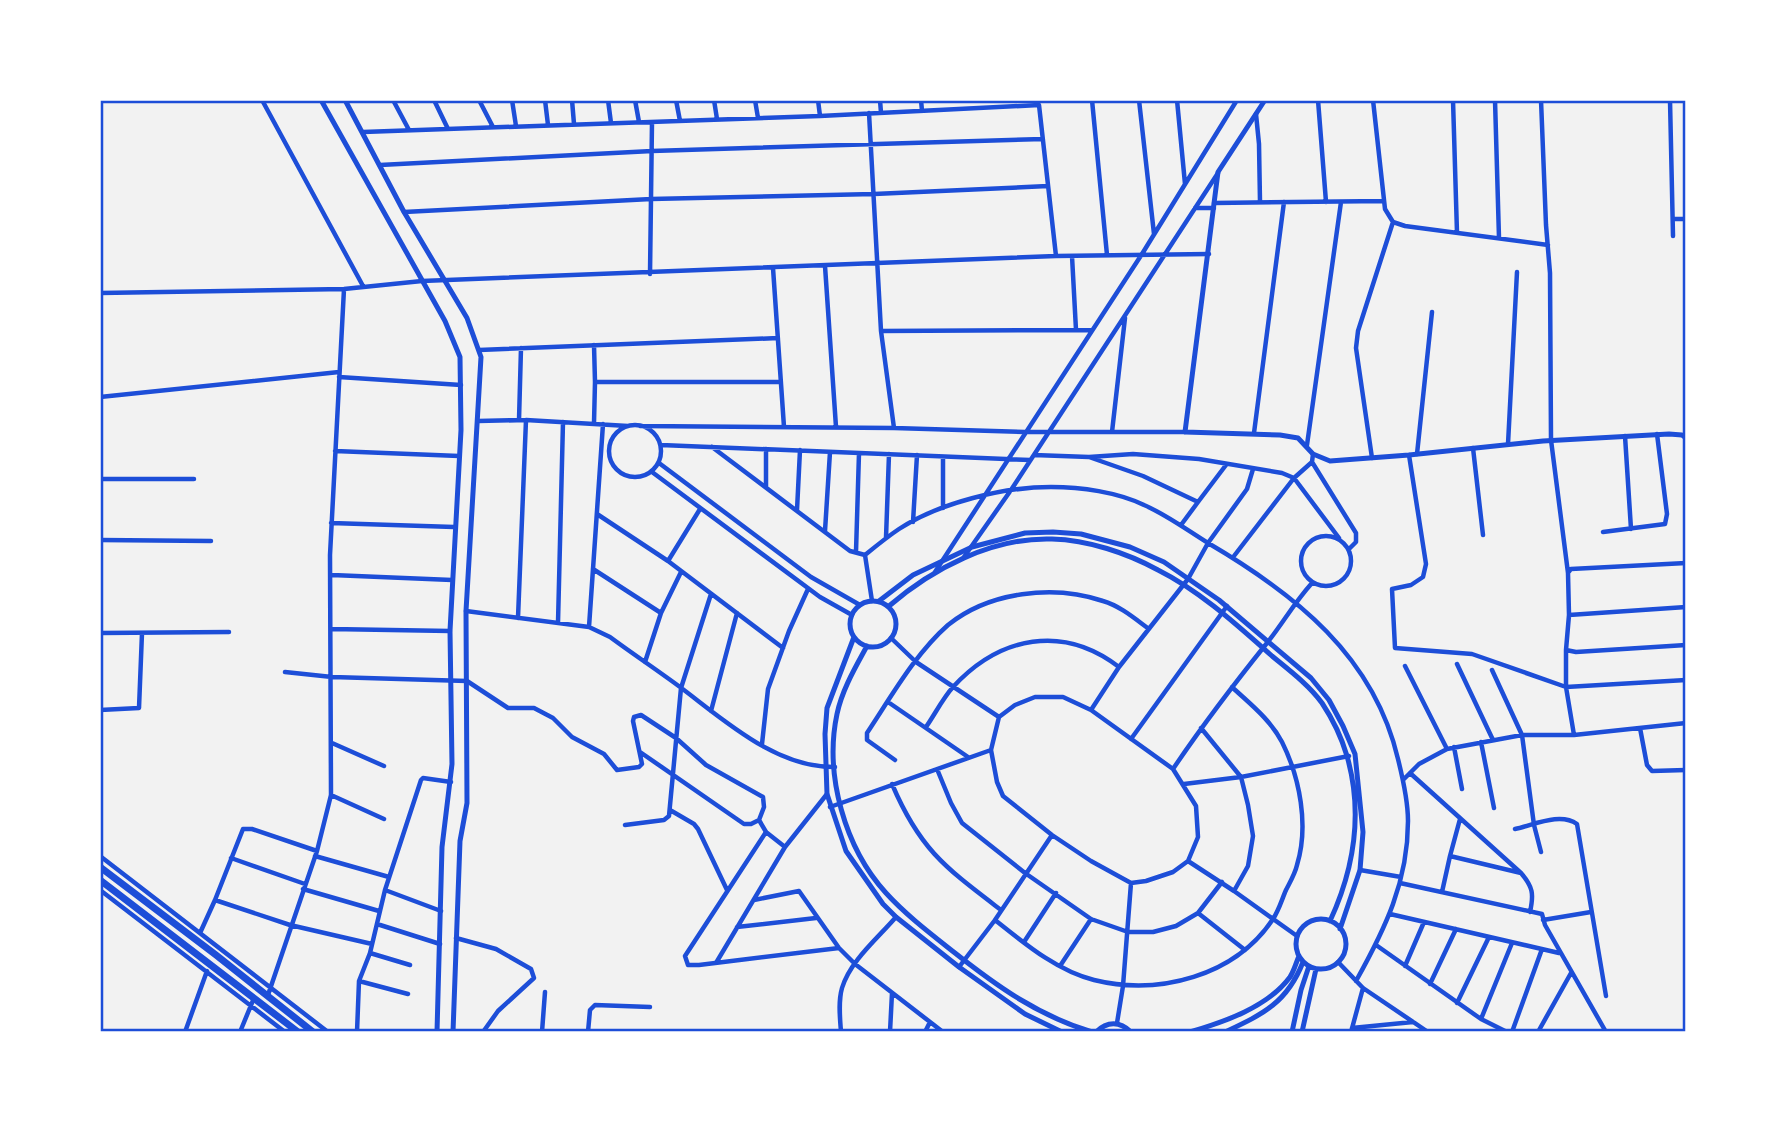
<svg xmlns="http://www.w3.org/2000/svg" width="1786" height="1132" viewBox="0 0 1786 1132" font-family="'Golos Text',sans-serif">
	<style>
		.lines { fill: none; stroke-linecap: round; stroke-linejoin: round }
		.minor { stroke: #1d4ed8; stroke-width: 4.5 }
		.tertiary { stroke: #1d4ed8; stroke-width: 5 }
		.trunk { stroke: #1d4ed8; stroke-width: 7 }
		.neatline { fill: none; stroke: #1d4ed8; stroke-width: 2.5 }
	</style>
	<rect width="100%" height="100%" fill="#f2f2f2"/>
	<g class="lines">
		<path class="minor" d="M262 100 363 286
			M393 100 409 130
			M434 100 448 129
			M479 100 493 127
			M512 100 516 126
			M545 100 548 125
			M572 100 574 124
			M608 100 611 123
			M635 100 639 122
			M676 100 680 121
			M714 100 717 119
			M755 100 758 118
			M818 100 820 116
			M880 100 881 113
			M921 100 922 111
			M1092 100 1107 255
			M1139 100 1154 234
			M1177 100 1185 184
			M1318 100 1326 202
			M1373 100 1385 209 1393 222 1405 226 1548 245
			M1453 100 1457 233
			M1495 100 1499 238
			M1541 100 1546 225 1550 273 1551 440 1568 573
			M1670 100 1673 236
			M869 113 881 331 894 428 1025 432H1185
			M1256 114 1259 144 1260 202
			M363 132 820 116 1039 105 1056 256
			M380 165 652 151 1043 139
			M1214 203 1384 201
			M1195 208H1214
			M404 212 651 199 874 194 1048 186
			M1673 219H1686
			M1072 256 1076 330
			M825 266 836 427
			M773 268 784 427
			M650 274 652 122
			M100 293 344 289 422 281 1056 256 1209 254
			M881 331 1092 330
			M594 345 595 382
			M479 350 778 338
			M339 377 461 385
			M100 397 339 372
			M519 420 521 348
			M478 421 526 420 628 426
			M594 423 595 382H781
			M609 451a26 26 0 1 1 52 0a26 26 0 1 1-52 0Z
			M640 426 894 428
			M1112 432 1125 318
			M1254 433 1284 202
			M1625 436 1631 529
			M1508 444 1517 272
			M661 445 1030 460
			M1307 445 1341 202
			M712 447 850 551 865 555
			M1473 448 1483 535
			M766 449V487
			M335 451 459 456
			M1313 454 1312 462 1356 533V542L1349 549
			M1417 454 1432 312
			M1034 455 1089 457 1143 476 1198 502 1226 465
			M1409 455 1426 564 1423 577 1411 585 1392 589 1395 648 1472 654 1566 687 1574 735
			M943 457V508
			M1089 457 1133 454 1199 459 1282 473 1294 478 1339 538
			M1372 458 1356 348 1358 331 1393 222
			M659 463 811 577 860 605
			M652 472 820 597 852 615
			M100 479H194
			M797 510 800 450
			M597 514 668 561 783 648
			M913 522 917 455
			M331 523 454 527
			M1181 525 1198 502
			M825 531 830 452
			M1603 532 1665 524 1667 514 1657 434
			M1301 561a25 25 0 1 1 50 0a25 25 0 1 1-50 0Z
			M886 538 889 454
			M100 540 211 541
			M856 552 859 453
			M1234 556 1294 478 1312 462
			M964 557 1011 490 1218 173
			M668 561 700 509
			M1686 563 1571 569 1568 573 1569 615 1566 650 1576 652 1686 645
			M593 569 661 613
			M935 572 1142 254 1237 100
			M332 575 452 580
			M872 601 865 555C876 546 887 537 899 529 939 503 1003 487 1051 487 1081 487 1117 492 1144 505 1167 515 1187 530 1208 543 1295 594 1374 656 1398 759 1403 779 1408 801 1408 821 1408 882 1385 929 1356 981
			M466 611 589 627 610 637C633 654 657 670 680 687 724 720 776 768 835 767
			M1569 615 1686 607
			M518 618 526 420
			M558 623 563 422
			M589 627 603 424
			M331 629 450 631
			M100 633 229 632
			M891 638 916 662 999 717
			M1566 650V687L1686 680
			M645 662 661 613 681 572
			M1457 664 1493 740
			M1405 666 1447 749
			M1492 670 1522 735 1534 825 1541 852
			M285 672 332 677 467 681 508 708H534L553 718 572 737 604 754 617 770 639 767 642 764 633 721 634 717 641 715 676 738 706 765 763 797 764 807 759 820 766 832 785 847
			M888 702 968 757
			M100 710 139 708 142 633
			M1091 710 1173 769 1196 806 1198 837 1188 861 1173 872 1146 881 1131 883 1091 861 1052 835 1003 796 997 782 991 750 999 717 1015 705 1035 697H1063L1091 710 1119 667 1188 579 1208 543 1247 489 1253 469
			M711 711 737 613
			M926 727C935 714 943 698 953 687 1000 636 1063 624 1119 667
			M1201 728 1241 777 1248 805 1253 836 1248 866 1234 891
			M1640 728 1647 765 1652 771 1686 770
			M1131 739 1227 606
			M1481 742 1494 808
			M332 743 384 766
			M762 744 768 689 789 631 808 589
			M1454 747 1462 789
			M640 752 744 824H751L759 820
			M895 760 867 740V733C891 697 915 654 948 625 989 592 1053 584 1103 601 1120 606 1134 618 1149 629
			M937 769 951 803 962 823 1025 873 1091 919 1128 932H1153L1176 926 1198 913 1222 882
			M1173 769C1202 726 1234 684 1267 643 1283 623 1294 603 1312 583
			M1410 773 1521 873C1533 887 1534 894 1530 912
			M1404 779 1419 764 1447 749 1522 735H1574L1686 723
			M892 784C920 850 946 868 1001 910
			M1184 784 1241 777 1349 756
			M331 795 384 819
			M830 807 991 750
			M670 810 694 824 698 829 727 890
			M625 825 664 820 669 816 681 688 711 594
			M1515 829C1534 825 1560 812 1577 824L1606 996
			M766 832 685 956 688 965H699L839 948
			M100 856 328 1032
			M315 856 389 877
			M1450 856 1460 819
			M231 858 305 884
			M1188 861 1234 891 1297 936
			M1360 870 1401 877
			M1400 883 1542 914 1545 925 1606 1032
			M303 889 379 911
			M100 890 285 1032
			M385 890 421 780 423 778 451 782
			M1442 892 1450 856 1521 873
			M215 900 243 829H252L317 851
			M754 900 799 891 839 948 855 964 943 1032
			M1198 913 1245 950
			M1390 914 1559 953
			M995 920C1024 943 1057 971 1094 980 1159 996 1235 976 1273 919 1279 910 1282 899 1286 890 1290 882 1295 874 1297 865 1309 826 1300 778 1282 742 1270 719 1250 704 1232 687
			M1543 920 1591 912
			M377 924 440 944
			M737 927 816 918
			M200 933 215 900 290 925 372 944
			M456 938 496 949 531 969 534 978 498 1011 483 1032
			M1024 942 1056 893
			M1376 945 1481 1019 1507 1032
			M370 953 410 965
			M1338 962 1363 988 1428 1032
			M716 963 785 847 827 794
			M1060 966 1091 919
			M1405 966 1424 922
			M959 967 995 920 1052 835
			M359 981 408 994
			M1430 984 1456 929
			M268 995 317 851 331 795 330 555 344 289
			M1457 1003 1489 937
			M1481 1019 1512 943
			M1117 1023 1123 986 1131 883
			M1352 1028 1413 1022
			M185 1032 207 971
			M240 1032 254 998
			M357 1032 359 981 370 953 385 890 441 911
			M542 1032 545 992
			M588 1032 590 1010 595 1005 650 1007
			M841 1032C840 1018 838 1002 842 988 850 961 878 938 896 917
			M890 1032 892 993
			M925 1032 930 1022
			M1351 1032 1363 988
			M1512 1032 1542 949
			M1538 1032 1571 973"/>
		<path class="tertiary" d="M321 100 445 321 460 357 461 430 450 631 452 764 442 847 437 1032
			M345 100 404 212 467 318 481 357 466 611 467 803 460 841 453 1032
			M1265 100 1218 172 1185 432 1280 435 1298 438 1313 454 1330 461 1409 455 1543 441 1669 434 1682 435 1686 438
			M879 601 913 575 972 547 1025 533 1053 532 1081 534 1130 547 1164 562 1219 600 1311 678 1329 700 1343 726 1355 754 1363 832 1360 870 1340 929
			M850 624a23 23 0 1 1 46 0a23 23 0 1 1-46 0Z
			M889 606C932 569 992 537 1052 539 1088 540 1127 553 1158 570 1200 591 1237 625 1272 656 1289 670 1309 685 1322 703 1332 718 1342 739 1347 756 1363 812 1354 869 1330 921
			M854 637 827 708 825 734 827 794 846 851 883 904 896 917 959 967 1025 1014 1062 1032
			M867 646C855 668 842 690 837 714 824 775 845 848 886 893 906 915 931 934 955 953 998 987 1039 1016 1092 1032
			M1296 944a25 25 0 1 1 50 0a25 25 0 1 1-50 0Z
			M1096 1032C1107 1021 1120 1021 1131 1032
			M1190 1032C1224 1022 1268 1007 1290 977 1294 971 1296 963 1299 956
			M1225 1032C1263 1014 1287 1003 1303 962
			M1292 1032 1301 990 1309 966
			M1302 1032 1316 969"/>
		<path class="trunk" d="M100 867 216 955 313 1032
			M100 880 298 1032"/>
	</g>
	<rect width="1786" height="1132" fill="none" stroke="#ffffff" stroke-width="203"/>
	<rect x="102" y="102" width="1582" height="928" class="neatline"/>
</svg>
